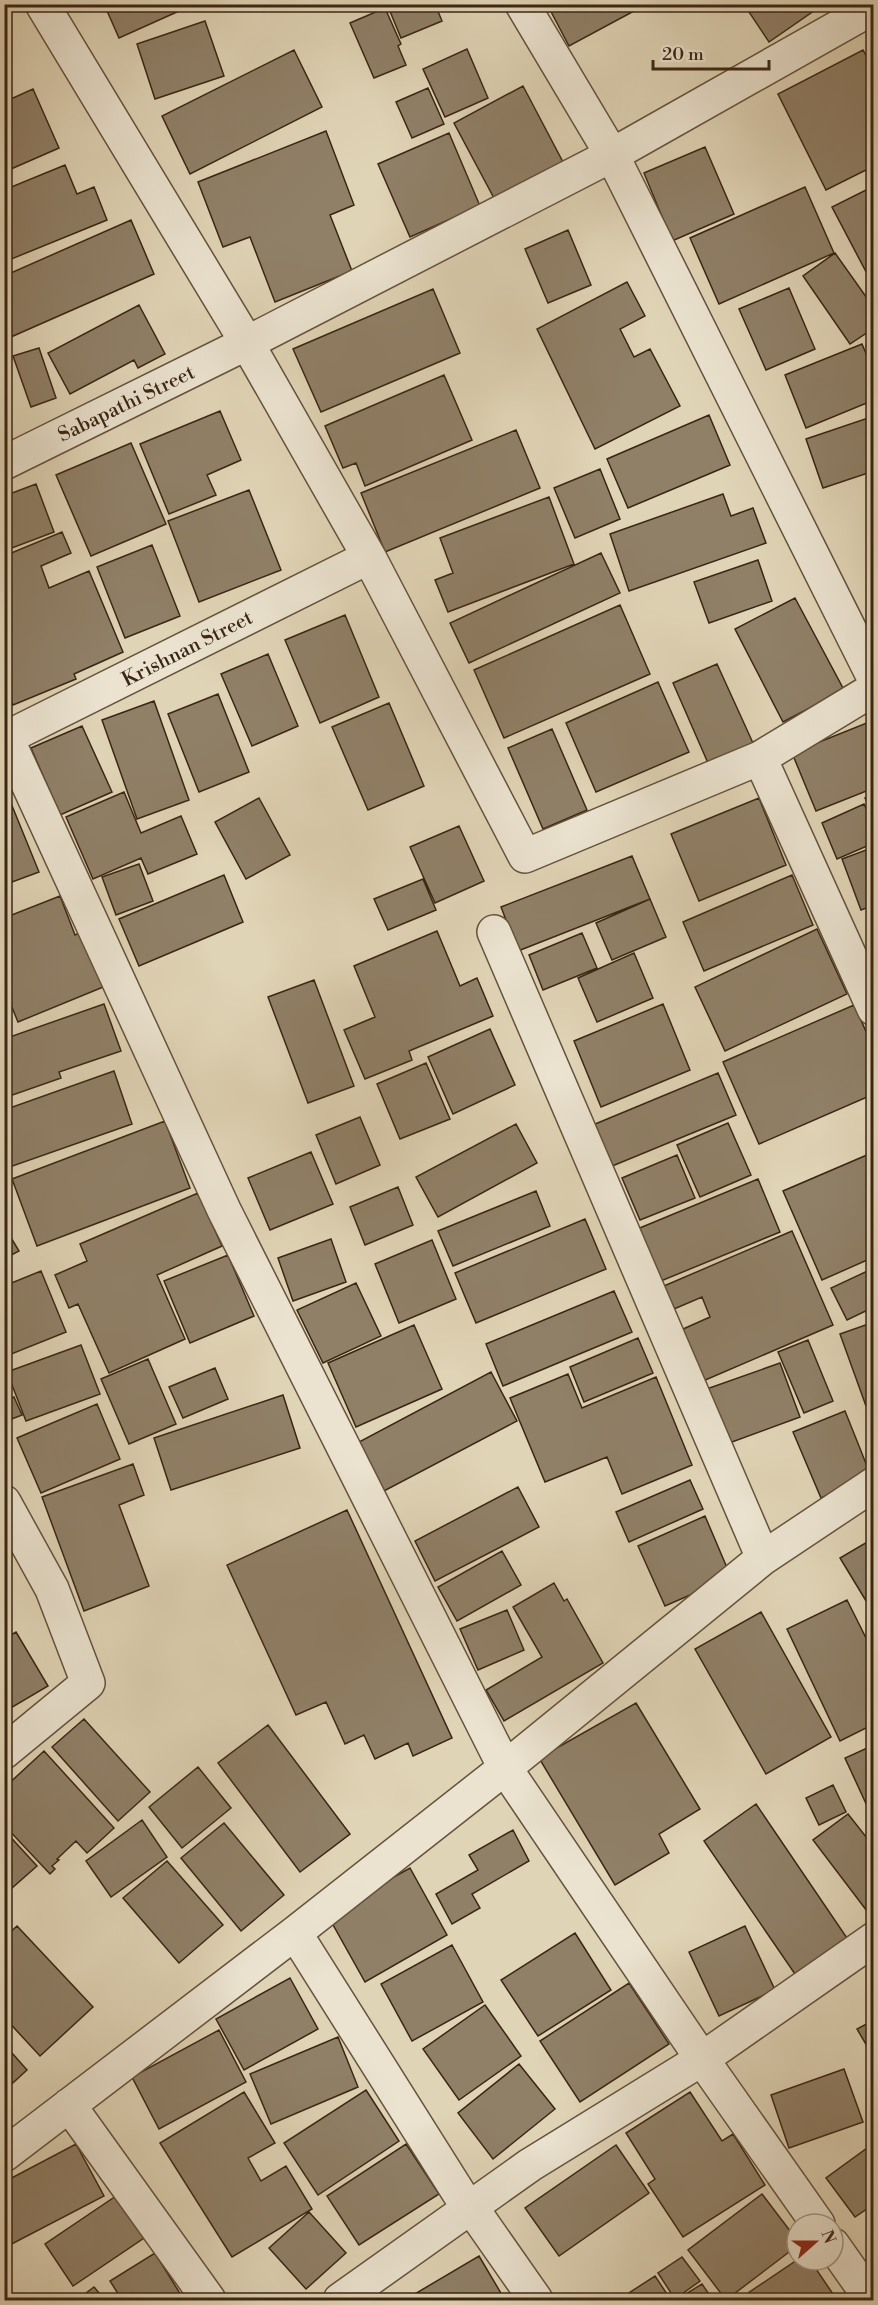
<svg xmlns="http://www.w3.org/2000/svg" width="878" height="2305" viewBox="0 0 878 2305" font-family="'Libre Bodoni',serif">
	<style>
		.building { fill: #908068; stroke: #3a2614; stroke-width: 1.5 }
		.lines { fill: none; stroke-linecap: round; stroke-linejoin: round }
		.minor-casing { stroke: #64523c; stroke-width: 36 }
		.minor { stroke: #ebe3d0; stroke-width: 33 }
		.labels { text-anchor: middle; stroke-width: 5; stroke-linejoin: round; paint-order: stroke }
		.street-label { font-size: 20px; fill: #3a2614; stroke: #ebe3d0 }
	</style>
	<rect width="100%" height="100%" fill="#e0d4b6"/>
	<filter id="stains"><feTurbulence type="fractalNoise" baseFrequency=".00333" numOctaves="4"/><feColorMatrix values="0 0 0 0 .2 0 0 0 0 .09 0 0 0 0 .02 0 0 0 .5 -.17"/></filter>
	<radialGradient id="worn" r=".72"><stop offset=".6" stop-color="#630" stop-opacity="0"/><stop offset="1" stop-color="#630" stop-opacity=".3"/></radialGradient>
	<path class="building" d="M104 4H176L179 11 119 38Z
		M387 4H435L442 21 401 38Z
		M547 4H647L569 46Z
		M753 4H815L818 8 769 42 747 9Z
		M385 8 401 44 398 46 406 65 374 78 350 23Z
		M205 21 224 76 155 99 137 44Z
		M467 49 488 98 445 117 423 69Z
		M294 50 322 107 190 174 162 116Z
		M863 50 874 70V166L826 190 778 94Z
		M523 86 564 164 495 200 454 123Z
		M428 88 444 124 412 138 396 102Z
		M33 89 59 148 4 172V102Z
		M326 131 354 205 330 215 352 271 275 302 250 237 223 247 198 182Z
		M449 133 480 206 410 237 378 164Z
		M705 147 734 214 672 241 644 173Z
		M65 165 77 194 94 187 107 220 4 262V190Z
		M805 187 834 253 719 304 690 238Z
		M868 189 874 199V287L832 207Z
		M131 220 154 274 4 340V276Z
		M568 230 591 285 548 303 525 249Z
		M835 253 874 308V328L850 344 803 276Z
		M627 282 645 316 620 329 634 357 650 349 680 406 595 449 537 329Z
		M789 288 815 349 766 370 739 309Z
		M433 289 460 353 321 412 293 349Z
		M139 305 165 354 138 368 134 360 70 394 48 353Z
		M874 343V362L866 346Z
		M862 344 874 372V400L806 428 785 375Z
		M39 348 56 398 31 407 13 356Z
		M444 375 472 440 365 486 356 463 343 468 325 426Z
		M220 411 241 460 207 475 216 495 169 514 140 444Z
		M709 415 730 465 628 508 607 459Z
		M874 416V471L823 488 806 439Z
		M516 430 540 488 385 552 361 493Z
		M131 443 166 524 91 556 56 475Z
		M600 469 620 519 575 538 554 488Z
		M36 484 54 532 4 551V496Z
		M249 490 281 570 199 602 168 521Z
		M723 494 731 516 753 508 766 543 629 591 610 534Z
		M549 497 574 564 448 612 435 580 453 573 440 538Z
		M62 532 71 553 41 566 49 588 89 571 123 652 74 674 76 679 13 705 4 684V556Z
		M152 545 180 616 125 638 97 567Z
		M601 553 620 593 469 663 450 623Z
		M758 560 772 601 709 623 694 582Z
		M795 598 844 690 783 722 735 629Z
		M620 605 650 674 504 738 474 670Z
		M345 615 379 697 320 723 285 640Z
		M268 654 298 726 252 746 221 674Z
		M717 664 753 743 708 763 673 683Z
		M658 682 689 752 596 792 566 723Z
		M218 694 249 772 199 792 168 714Z
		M154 701 189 800 137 819 102 720Z
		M389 703 424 786 368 810 332 727Z
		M874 720V788L816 811 792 753Z
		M82 726 112 792 60 815 31 748Z
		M552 729 587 810 543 829 508 748Z
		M4 786 39 872 4 885Z
		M124 792 141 833 181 816 197 854 148 874 141 858 93 879 66 817Z
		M874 795V817L865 798Z
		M259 798 290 855 246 879 215 822Z
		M759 798 786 865 699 901 671 834Z
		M864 804 874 825V843L837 859 822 823Z
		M459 826 484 881 435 903 410 847Z
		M874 847V905L861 910 842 859Z
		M632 856 650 899 518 951 501 907Z
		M139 864 153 901 116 915 102 877Z
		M224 875 243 922 139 966 119 919Z
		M792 875 813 925 704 971 683 922Z
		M423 879 436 910 388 930 374 899Z
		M60 896 75 935 86 930 108 985 18 1022 4 988V918Z
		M650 899 666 937 612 960 596 923Z
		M874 915V930L868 917Z
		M817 929 847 994 725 1051 695 987Z
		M437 931 460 986 477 978 493 1016 409 1051 412 1060 365 1079 344 1030 375 1017 354 966Z
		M582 933 597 968 543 990 529 955Z
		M634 953 653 998 597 1022 578 978Z
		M314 980 354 1086 308 1103 268 997Z
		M4 1003 11 1014 4 1019Z
		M104 1004 121 1051 59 1072 61 1078 4 1098V1039Z
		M663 1004 690 1070 601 1107 574 1041Z
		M854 1005 874 1049V1094L759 1144 723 1062Z
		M490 1029 515 1085 453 1114 428 1057Z
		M426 1063 450 1119 400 1139 377 1084Z
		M114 1071 132 1124 4 1169V1110Z
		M718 1073 736 1115 605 1169 588 1127Z
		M360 1117 380 1165 336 1184 316 1135Z
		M165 1121 190 1188 37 1246 12 1179Z
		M728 1123 751 1175 700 1197 677 1145Z
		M516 1124 537 1163 438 1217 416 1177Z
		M311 1152 333 1204 270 1230 248 1178Z
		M874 1152V1257L822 1280 783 1191Z
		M677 1155 695 1198 640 1220 622 1178Z
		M758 1179 780 1232 656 1283 635 1230Z
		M398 1187 413 1225 365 1245 350 1207Z
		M536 1191 550 1226 453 1266 438 1231Z
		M198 1193 222 1246 157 1275 185 1339 109 1373 78 1304 69 1308 55 1275 87 1261 80 1244Z
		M585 1219 606 1269 476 1323 455 1273Z
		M4 1226 19 1251 4 1259Z
		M792 1231 833 1325 703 1381 681 1330 710 1317 702 1297 674 1309 664 1286Z
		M331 1239 346 1282 293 1301 278 1258Z
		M432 1240 456 1299 399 1323 375 1264Z
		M228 1255 254 1316 190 1343 164 1281Z
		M874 1268V1307L847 1320 831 1288Z
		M41 1271 66 1332 4 1357V1286Z
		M356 1283 381 1336 323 1363 297 1310Z
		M614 1291 632 1332 503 1386 486 1344Z
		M874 1322V1403L866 1406 840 1334Z
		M414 1325 442 1389 356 1427 328 1363Z
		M638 1338 653 1373 584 1402 570 1367Z
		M808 1340 833 1401 804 1413 778 1352Z
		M81 1345 100 1394 26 1421 7 1372Z
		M148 1359 176 1424 129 1444 101 1379Z
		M780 1363 800 1417 721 1446 701 1391Z
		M215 1368 228 1399 183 1418 169 1387Z
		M491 1372 517 1421 384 1491 359 1442Z
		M568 1374 582 1408 656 1377 692 1465 622 1494 607 1457 545 1482 510 1398Z
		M4 1380 11 1395 4 1397Z
		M283 1395 300 1448 171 1490 154 1438Z
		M14 1397 22 1415 4 1422V1401Z
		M97 1404 120 1459 41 1493 17 1438Z
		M845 1411 871 1476 821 1498 793 1432Z
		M133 1464 144 1495 119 1505 149 1586 84 1611 42 1497Z
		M690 1480 703 1509 629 1542 616 1512Z
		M518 1487 539 1527 435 1581 415 1541Z
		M347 1510 452 1738 413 1756 408 1743 375 1759 364 1735 345 1744 326 1702 296 1715 227 1565Z
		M705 1516 731 1577 665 1606 638 1546Z
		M874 1538V1614L840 1558Z
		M502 1551 521 1585 457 1621 438 1587Z
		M554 1583 564 1601 567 1599 603 1663 504 1721 486 1690 542 1657 513 1607Z
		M847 1600 874 1654V1724L840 1741 787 1629Z
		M507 1610 524 1650 478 1670 460 1629Z
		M761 1612 831 1737 766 1774 695 1649Z
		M16 1632 48 1686 4 1712V1639Z
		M636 1703 700 1809 659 1834 669 1853 615 1885 539 1758Z
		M84 1719 150 1792 118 1821 52 1747Z
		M268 1725 350 1834 300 1872 218 1763Z
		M874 1745V1821L845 1758Z
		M44 1751 114 1828 87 1853 76 1841 57 1859 59 1860 52 1866 55 1869 50 1874 4 1825V1788Z
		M198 1767 231 1808 182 1848 149 1807Z
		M833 1785 846 1812 819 1825 806 1798Z
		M756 1804 849 1941 797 1977 704 1841Z
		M848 1814 874 1847V1913L870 1915 813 1840Z
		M142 1820 167 1857 111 1897 86 1861Z
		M224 1823 284 1895 241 1931 181 1858Z
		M4 1830 37 1866 4 1895Z
		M513 1830 529 1861 472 1894 480 1908 452 1924 436 1894 478 1870 469 1855Z
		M167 1861 223 1925 179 1963 123 1898Z
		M410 1868 447 1935 365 1982 327 1914Z
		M17 1926 93 2007 40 2056 4 2017V1938Z
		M745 1926 775 1990 719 2016 689 1952Z
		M575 1933 611 1990 538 2036 501 1980Z
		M452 1945 483 2002 412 2041 381 1984Z
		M290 1978 318 2029 244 2070 216 2019Z
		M629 1983 669 2044 580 2102 540 2041Z
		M485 2005 521 2056 459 2100 423 2049Z
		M874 2020V2058L857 2029Z
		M219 2030 246 2082 159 2129 132 2077Z
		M338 2037 358 2087 271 2124 250 2074Z
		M4 2044 27 2070 4 2091Z
		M519 2064 555 2109 493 2159 458 2113Z
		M844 2069 863 2122 789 2148 771 2095Z
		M366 2090 399 2141 318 2195 284 2143Z
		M244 2092 275 2143 248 2158 261 2181 286 2166 312 2209 232 2257 160 2143Z
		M690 2092 722 2141 733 2134 765 2185 683 2237 648 2184 655 2179 626 2133Z
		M874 2143V2204L855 2217 826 2178Z
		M76 2144 104 2196 4 2248V2182Z
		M406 2144 439 2194 359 2245 327 2196Z
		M616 2145 649 2193 559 2256 525 2208Z
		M119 2194 147 2236 73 2286 45 2244Z
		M762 2194 797 2240V2246L726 2300 688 2250Z
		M309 2212 346 2253 306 2289 269 2248Z
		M155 2253 184 2300H122L110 2281Z
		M479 2256 505 2300H409L408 2298Z
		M682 2257 700 2281 675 2299 658 2273Z
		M797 2260H810L837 2300H744L742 2297Z
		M655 2276 671 2300H618Z
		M702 2284 713 2300H676Z
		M94 2287 105 2300H77Z"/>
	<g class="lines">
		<g class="minor-casing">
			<path id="minor" d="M42 4 247 343 369 557 525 856 760 758 874 689
				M522 4 612 155 874 678
				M4 463 247 343 612 155 874 7
				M4 732 224 1210 505 1768 702 2059 818 2224
				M4 739 369 557
				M760 758 874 1009
				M494 932 763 1558
				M4 1502 52 1589 88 1683 4 1752
				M295 1933 467 2206 471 2207 536 2300
				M69 2105 209 2300
				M4 2155 295 1933 505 1768 763 1558 874 1484
				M833 2245 871 2299 874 2298
				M340 2300 530 2165 702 2059 874 1939"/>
		</g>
		<use href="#minor" class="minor"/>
	</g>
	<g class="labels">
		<g class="street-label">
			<text transform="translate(126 403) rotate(-26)" y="7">Sabapathi Street</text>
			<text transform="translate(187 648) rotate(-27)" y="7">Krishnan Street</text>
		</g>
	</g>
	<rect width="878" height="2305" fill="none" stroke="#e0d4b6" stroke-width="24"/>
	<rect x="6" y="6" width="866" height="2293" fill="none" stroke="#3a2614" stroke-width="3"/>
	<rect x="12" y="12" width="854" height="2281" fill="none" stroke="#3a2614" stroke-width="1.5"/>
	<g transform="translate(815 2242) rotate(69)"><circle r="28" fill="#ebe3d0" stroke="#a49785" stroke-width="1.5"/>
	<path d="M0-4.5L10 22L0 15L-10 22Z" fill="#8f2418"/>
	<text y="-9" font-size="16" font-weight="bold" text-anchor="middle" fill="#3a2614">N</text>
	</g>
	<path d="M653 60v9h116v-9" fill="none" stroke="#3a2614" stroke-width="3"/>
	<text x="662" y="60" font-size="18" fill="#3a2614" stroke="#ebe3d0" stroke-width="4.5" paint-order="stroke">20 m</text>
	<rect width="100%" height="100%" filter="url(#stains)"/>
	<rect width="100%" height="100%" fill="url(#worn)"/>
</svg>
